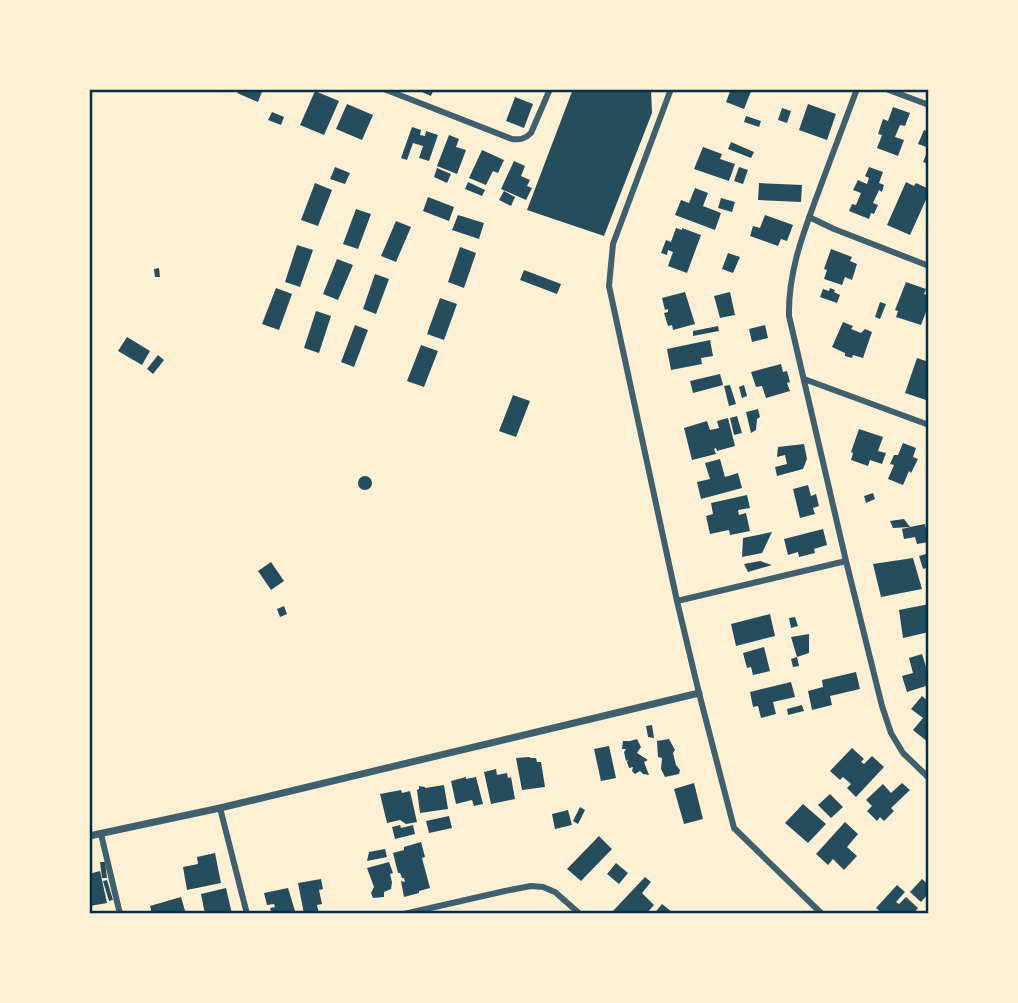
<svg xmlns="http://www.w3.org/2000/svg" width="1018" height="1003" viewBox="0 0 1018 1003" font-family="Quicksand,sans-serif">
	<style>
		.building { fill: #264d5e }
		.lines { fill: none; stroke-linecap: round; stroke-linejoin: round }
		.minor { stroke: #3f606c; stroke-width: 6 }
		.tertiary { stroke: #3f606c; stroke-width: 7 }
		.neatline { fill: none; stroke: #003049; stroke-width: 2.5 }
	</style>
	<rect width="100%" height="100%" fill="#fdf0d5"/>
	<path class="building" d="M239 89H263L258 102 237 93Z
		M415 89H434L431 96Z
		M573 89H651L652 113 604 236 527 210Z
		M731 89H752L744 109 726 102Z
		M315 91 339 101 324 135 300 125Z
		M515 97 533 104 524 128 506 121Z
		M347 104 373 115 362 140 336 129Z
		M808 104 836 114 827 140 799 130Z
		M893 107 910 113 905 126 900 125 895 137 904 140 898 156 877 148 882 135 878 134 883 119 888 121Z
		M782 108 791 111 787 123 778 120Z
		M272 112 284 117 281 125 268 120Z
		M746 116 761 121 759 127 744 122Z
		M412 127 421 130 420 135 425 136 426 131 438 135 429 161 419 158 423 146 413 143 407 160 401 158Z
		M924 130 929 132V164L923 162 929 148 918 144Z
		M449 135 459 139 456 147 466 150 457 174 437 166Z
		M731 142 754 152 751 158 728 149Z
		M703 147 722 154 720 159 735 164 729 181 694 169Z
		M482 150 504 160 498 173 493 171 486 185 469 178Z
		M514 161 525 166 521 176 530 180 527 186 532 188 526 200 501 189Z
		M335 167 350 173 345 184 330 179Z
		M739 167 748 170 743 184 734 181Z
		M869 167 883 172 879 183 884 185 882 192 879 190 873 203 878 205 874 214 871 213 869 219 849 211 852 204 856 205 861 193 853 190 858 180 867 184 869 178 865 176Z
		M437 168 451 174 447 183 434 177Z
		M468 182 485 190 482 196 465 189Z
		M906 182 914 186 916 183 929 189V193L910 235 887 225Z
		M315 183 332 190 318 226 301 220Z
		M759 183 802 185 801 202 758 200Z
		M695 188 708 193 703 206 721 213 715 230 675 215 681 200 689 203Z
		M504 191 515 197 511 206 499 200Z
		M428 197 454 207 449 221 423 211Z
		M721 198 735 202 732 212 718 208Z
		M356 209 371 214 358 249 343 244Z
		M458 215 484 223 479 239 452 230Z
		M765 215 793 225 787 241 781 239 778 246 750 236 753 226 760 228Z
		M396 221 411 227 396 262 381 256Z
		M676 228 682 230V228L701 235 687 273 668 266 673 252 668 250 667 255 661 253 666 240 671 242Z
		M297 245 313 250 300 287 285 282Z
		M460 247 476 253 464 288 448 282Z
		M831 249 852 257 850 261 857 264 852 280 845 277 842 285 824 279 827 270 824 269Z
		M728 253 740 257 733 273 722 269Z
		M337 259 353 265 338 300 323 294Z
		M159 268 160 277H155L154 269Z
		M524 270 561 284 557 294 520 280Z
		M375 274 389 279 376 314 363 309Z
		M906 282 926 289 924 294 929 296V304L921 325 896 317 898 311 895 310Z
		M276 288 292 294 279 330 262 324Z
		M830 288 835 290 834 292 840 295 837 303 820 297 823 289 829 291Z
		M685 292 695 324 673 330 672 325 668 326 664 313 668 312V309L665 310 662 298Z
		M730 292 735 315 720 318 714 296Z
		M440 298 457 304 444 340 427 334Z
		M880 302 886 304 880 319 875 317Z
		M316 311 331 316 319 353 304 348Z
		M843 322 853 326 851 329 861 333 865 329 872 332 863 358 853 355 852 358 845 356V353L832 347Z
		M355 325 368 330 354 367 341 362Z
		M765 325 768 338 752 342 749 329Z
		M718 326 719 331 693 336V331Z
		M127 337 150 351 142 365 118 351Z
		M710 340 713 356 701 358 702 364 671 370 667 349Z
		M421 345 438 351 424 387 407 381Z
		M158 355 164 360 153 374 147 369Z
		M917 358 929 362V401L905 393Z
		M781 364 783 372 787 371 790 382 787 383 790 391 766 398 762 386 756 387 751 372Z
		M720 374 723 385 693 393 690 381Z
		M730 385 736 404 729 406 724 386Z
		M744 385 747 396 742 398 739 387Z
		M513 395 530 401 516 437 499 431Z
		M758 409 760 417 757 419 756 430 751 433 746 412Z
		M737 416 742 433 734 435 730 418Z
		M728 418 735 446 717 451 716 448 714 449 716 454 692 460 684 428 707 421 710 430 719 428 717 421Z
		M859 429 883 437 878 451 886 453 882 464 870 460 868 466 851 460 853 453 851 452Z
		M903 443 916 448 913 457 918 459 911 473 909 471 903 485 888 479 894 465 890 464 894 455H898Z
		M804 444 807 459 803 469 777 476 775 467 787 464 785 455 777 457 778 447Z
		M720 459 725 477 738 473 742 488 701 499 697 482 710 479 705 463Z
		M358 483a7 7 0 1 1 14 0a7 7 0 1 1-14 0Z
		M808 485 811 496 816 494 819 506 813 508 815 514 800 518 793 489Z
		M873 493 875 499 866 503 864 496Z
		M747 495 750 508 738 510 739 515 746 513 750 531 730 535 729 530 710 534 706 516 713 514 711 503Z
		M904 519 910 527 925 524 929 542 917 544 915 537 904 539 902 529 910 527 893 528 890 521Z
		M823 529 827 545 814 549 815 553 799 557 798 552 788 555 784 539Z
		M772 532 762 553 742 557 743 538Z
		M929 553V567L923 569 919 556Z
		M913 558 922 589 881 597 873 564Z
		M760 561 772 565 748 572 744 564Z
		M271 562 284 581 271 590 258 571Z
		M929 604V632L903 638 899 610Z
		M284 606 287 614 280 617 277 609Z
		M770 614 775 636 736 646 731 624Z
		M795 617 798 626 791 628 789 618Z
		M809 634V653L797 657 799 666 793 667 791 659 797 657 791 637Z
		M764 647 770 671 753 675 751 667 747 668 743 653Z
		M922 654 927 670 929 669V685L907 692 902 676 913 673 909 658Z
		M856 672 860 689 830 696 832 705 812 710 808 691 823 687 822 680Z
		M791 682 795 697 773 702 776 714 761 718 758 706 753 707 750 692Z
		M922 696 929 702V743L913 730 923 718 911 709Z
		M802 705 804 711 788 715 787 709Z
		M652 725 654 738 648 737 646 726Z
		M637 739 641 747 637 753 648 760 644 762 649 775 643 774 640 771 635 774 632 771 633 767 629 768 627 762 628 760 626 761 624 752 626 749H622L623 741H630Z
		M669 739 675 750 673 753 676 765 680 770 679 774 665 777 661 769 662 758 658 757 657 741Z
		M609 746 616 778 601 781 594 749Z
		M852 748 864 759 861 762 864 764 872 756 884 767 856 797 847 788 851 784 843 777 840 780 830 771Z
		M529 757 531 758H536L537 762H541L545 787 522 790 516 758Z
		M496 769 497 775 507 773 508 778 511 777 515 799 491 804 484 772Z
		M466 777V779L476 777 483 804 474 806 472 800 456 804 451 781Z
		M694 783 703 819 684 824 674 789Z
		M902 783 910 790 891 808 894 811 884 821 880 817 877 821 867 811 872 806 866 800 883 784 891 793Z
		M444 785 448 809 420 813 417 790 419 789V786L425 787V788Z
		M401 790 402 793 410 791 417 822 406 824 400 820 387 823 380 794Z
		M830 794 843 807 831 818 818 805Z
		M803 804 826 824 808 843 785 823Z
		M580 807 585 810 578 824 573 821Z
		M568 810 572 825 555 829 552 814Z
		M449 816 452 828 429 833 426 821Z
		M845 822 858 834 847 847 857 856 844 870 833 859 828 865 816 854Z
		M400 825 401 828 413 825 415 834 395 839 392 827Z
		M599 836 612 849 581 881 567 869Z
		M421 842 425 857 422 858 430 888 419 891V893L404 897 401 881 405 882 404 878H402L400 873H398L393 853 404 850V847Z
		M385 849 387 857 367 861 369 852Z
		M215 853 221 883 187 890 183 867 198 864 197 857Z
		M100 862H105L107 878H102Z
		M389 862 393 873 390 874 392 882 391 889 384 892V897L373 898 371 893 374 887 367 868Z
		M616 863 628 873 619 884 607 874Z
		M100 871 107 903 90 906 89 874Z
		M645 877 651 882 642 893 654 905 646 914H615L612 912Z
		M321 879 323 889 319 890 322 904 317 905 319 914H304L298 883Z
		M922 879 929 885V893L921 902 910 892Z
		M107 880 113 900 109 901 103 881Z
		M897 885 905 892 896 902 899 904 906 897 918 908 913 914H883L876 908Z
		M226 888 232 914H205L201 894Z
		M288 888 296 914H272L270 908 275 907 274 904 267 905 264 893Z
		M181 897 186 914H152L150 906Z
		M662 904 672 912 671 914H654Z"/>
	<g class="lines">
		<path class="minor" d="M384 89 512 139C520 140 525 139 531 133L550 89
			M671 89 613 244 609 286 677 601 699 693 734 828 822 914
			M857 89C845 121 833 153 821 185 805 229 788 269 789 316L846 561 882 706 891 733 903 753 929 778
			M886 89 929 105
			M809 217 834 229 929 266
			M804 379 929 425
			M677 601 846 561
			M220 808 247 914
			M101 834 120 914
			M404 914 505 891 531 886 543 887 555 892 580 914"/>
		<path class="tertiary" d="M89 836 220 808 699 693"/>
	</g>
	<rect width="1018" height="1003" fill="none" stroke="#fdf0d5" stroke-width="182"/>
	<rect x="91" y="91" width="836" height="821" class="neatline"/>
</svg>
